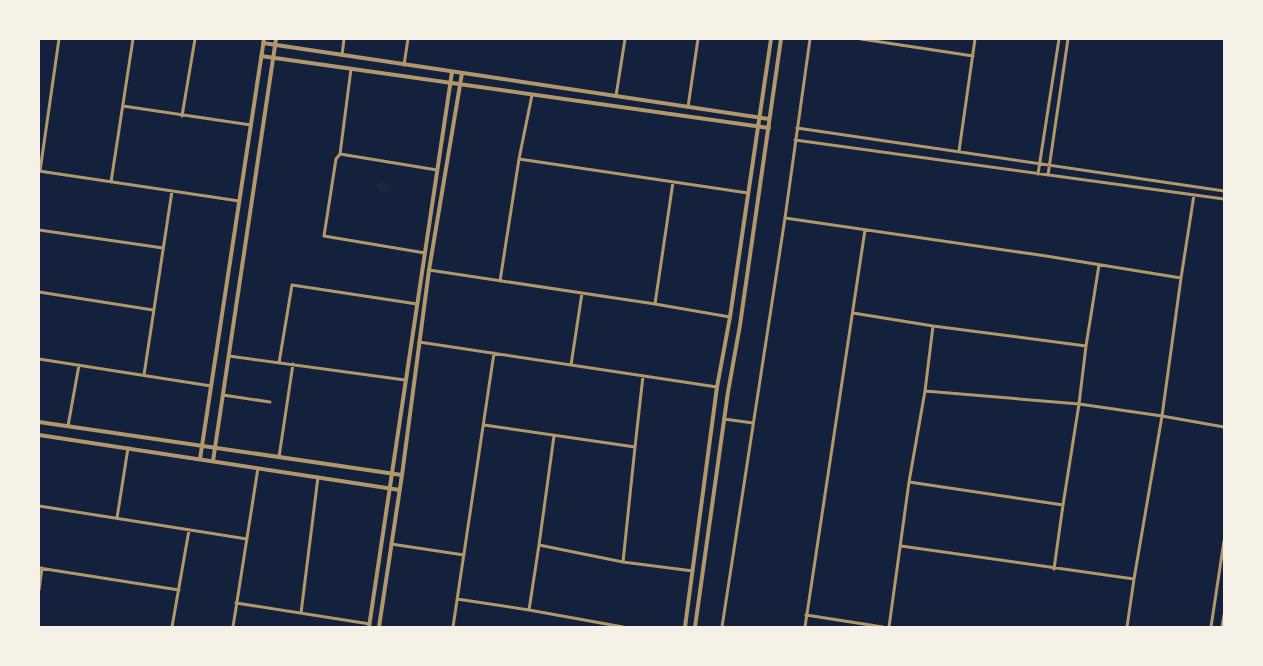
<svg xmlns="http://www.w3.org/2000/svg" width="1263" height="666" viewBox="0 0 1263 666" font-family="Manrope,sans-serif">
	<style>
		.green { fill: #1d2539 }
		.lines { fill: none; stroke-linecap: round; stroke-linejoin: round }
		.minor { stroke: #b1986c; stroke-width: 3 }
		.tertiary { stroke: #b1986c; stroke-width: 4 }
	</style>
	<rect width="100%" height="100%" fill="#14213d"/>
	<path class="green" d="M377 187a6 6 0 1 1 12 0a6 6 0 1 1-12 0Z"/>
	<g class="lines">
		<path class="minor" d="M861 39 973 56
			M342 55 344 39
			M404 65 408 39
			M351 69 340 154 437 170
			M616 96 625 39
			M123 106 251 125
			M688 107 698 39
			M182 116 195 39
			M797 128 1224 191
			M795 140 1224 199
			M959 151 975 39
			M340 154 336 159 324 236 425 253
			M519 159 748 193
			M39 171 239 201
			M40 171 59 39
			M1038 174 1059 39
			M1048 175 1068 39
			M111 182 133 39
			M785 218 1046 256 1181 278
			M39 230 163 248
			M429 270 655 304 730 317
			M500 281 519 159 532 95
			M39 292 153 310
			M655 304 673 182
			M853 313 933 326 1086 346
			M419 342 717 387
			M229 356 405 380
			M39 359 211 386
			M279 363 292 285 417 304
			M571 365 582 293
			M144 375 172 191
			M925 391 1079 404 1162 416 1224 427
			M223 395 270 402
			M724 419 753 423
			M484 425 635 447
			M68 426 79 365
			M279 457 293 364
			M909 482 1063 505
			M39 506 247 539
			M117 518 128 448
			M391 544 464 555
			M539 545 623 562 693 571
			M901 546 1134 579
			M623 562 635 447 643 376
			M39 568 179 590
			M1054 569 1063 505 1079 404 1086 346 1099 265
			M39 590 42 568
			M457 599 529 610 623 627
			M236 603 370 624
			M529 610 539 545 554 436
			M301 613 318 477
			M806 615 883 627
			M172 627 189 530
			M233 627 258 468
			M453 627 494 353
			M722 627 785 218 810 39
			M805 627 865 230
			M889 627 909 482 925 391 933 326
			M1127 627 1134 579 1162 416 1181 278 1194 195
			M1211 627 1224 541
			M1222 627 1224 615"/>
		<path class="tertiary" d="M263 43 769 119
			M261 56 769 128
			M39 422 402 475
			M39 435 400 490
			M200 459 264 39
			M213 461 276 39
			M369 627 452 72
			M379 627 402 475 429 270 462 73
			M685 627 717 387 730 317 771 39
			M695 627 728 392 740 325 781 39"/>
	</g>
	<rect width="1263" height="666" fill="none" stroke="#f6f1e7" stroke-width="80"/>
</svg>
